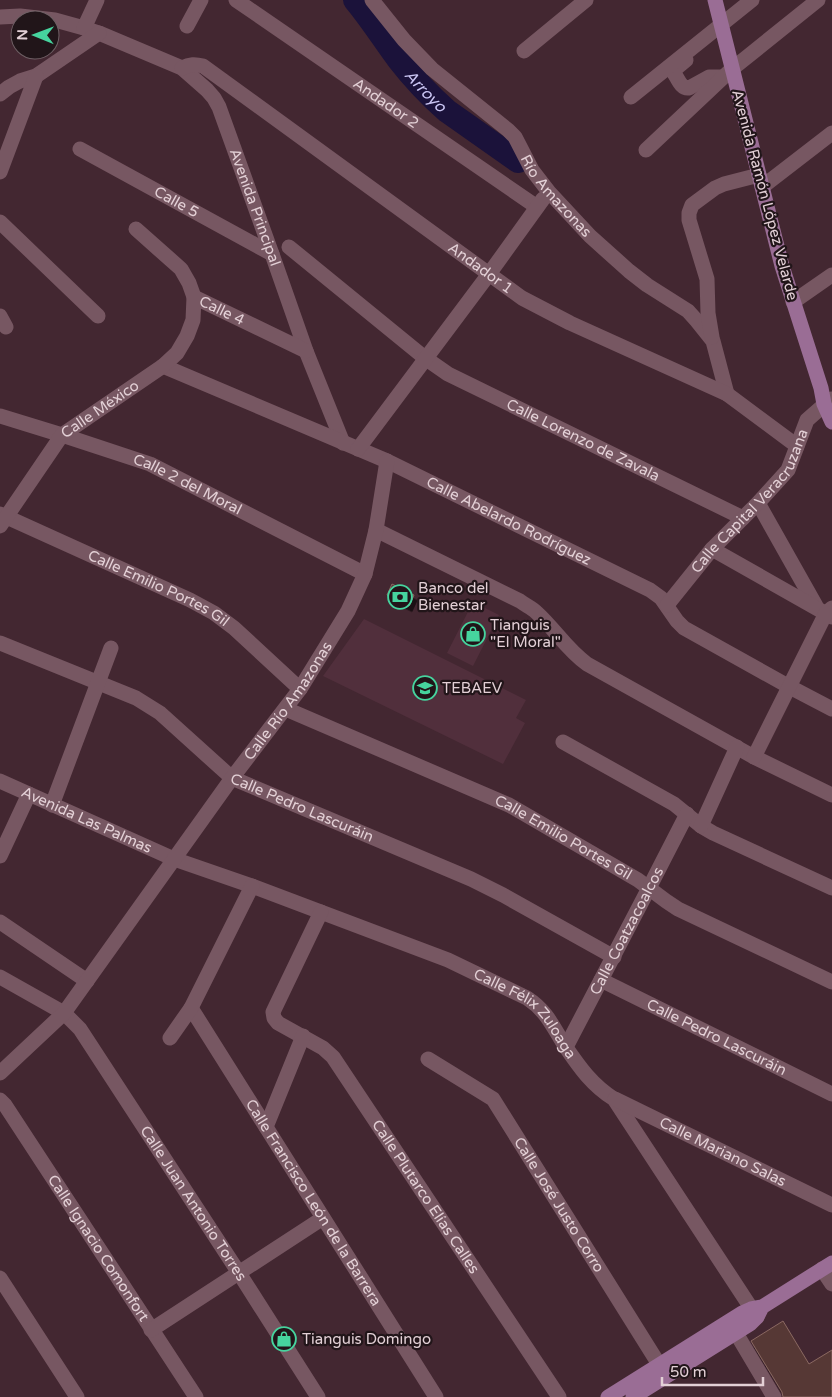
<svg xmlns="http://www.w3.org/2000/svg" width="832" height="1397" viewBox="0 0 832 1397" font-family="'Varela Round',sans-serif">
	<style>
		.built { fill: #512f3c }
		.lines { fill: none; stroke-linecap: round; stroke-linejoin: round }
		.river { stroke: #1b123a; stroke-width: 24 }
		.building { fill: #573934; stroke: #8a6862; filter: url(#shadow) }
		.minor { stroke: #775762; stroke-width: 15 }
		.major { stroke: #9a6d95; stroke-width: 15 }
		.labels { text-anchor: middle; stroke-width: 4.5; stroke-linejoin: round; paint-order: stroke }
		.street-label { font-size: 15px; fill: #e3d0d6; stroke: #211519 }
		.poi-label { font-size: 15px; fill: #e3d0d6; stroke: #211519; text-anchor: start }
		.water-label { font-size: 16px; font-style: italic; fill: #cac5f3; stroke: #211519 }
	</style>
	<defs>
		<filter id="shadow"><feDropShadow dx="3" dy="5.5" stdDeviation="0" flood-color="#0009"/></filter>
	</defs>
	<rect width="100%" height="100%" fill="#432731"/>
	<path class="built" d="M473 602 499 615 473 666 447 653Z
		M364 619 526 700 516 718 525 723 503 764 323 676Z"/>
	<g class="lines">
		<path class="river" id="s1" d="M355 0C371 19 384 40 399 60 413 78 430 96 447 111L518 161"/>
	</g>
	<path class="building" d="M392 584 414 595 409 606 387 595Z
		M783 1321 809 1364 832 1350V1397H783L782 1392 751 1341Z"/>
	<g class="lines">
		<g class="minor">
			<path id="s2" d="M236 0 537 207"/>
			<path id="s3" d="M372 0 404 40 432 69 508 130 515 137 532 170 549 192 590 236 629 271 647 285 688 311 697 321 713 341 727 394"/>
			<path id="s4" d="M0 17 20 16 55 20 84 28 99 33 182 68 207 90 214 98 219 107 272 254 306 351 343 443"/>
			<path d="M187 26 201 0"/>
			<path d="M84 28 97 0"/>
			<path d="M524 51 586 0"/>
			<path d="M686 60 674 70V73C678 79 681 89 689 88L709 77H723"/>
			<path id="s5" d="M182 68C190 64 195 64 203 66L522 298 570 323 727 394 797 446"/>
			<path d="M0 94 9 87 20 81 36 76 99 33"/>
			<path d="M631 97 752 0"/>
			<path id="s6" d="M80 149 272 254"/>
			<path d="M646 150 732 69 818 0"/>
			<path d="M0 172 36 76"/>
			<path d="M762 187 832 133"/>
			<path d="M0 222 98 316"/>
			<path id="s7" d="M289 247 425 358 448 374 743 518"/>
			<path id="s8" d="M194 297 306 351"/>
			<path d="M793 302 832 275"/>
			<path d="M0 316 6 327"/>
			<path d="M712 337 708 313 707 279 689 220V213L692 205 715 188 724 184 759 175"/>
			<path id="s9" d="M163 366 387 461 650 590 661 598 677 621 684 628 788 686 832 709"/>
			<path id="s10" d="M0 416 62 435 150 464 365 574"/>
			<path d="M358 449 489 274 543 199"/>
			<path d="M758 503 816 606"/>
			<path id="s11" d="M0 514 190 600 214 613 234 628 300 689"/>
			<path id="s12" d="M0 526 62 435 163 366 177 353 187 336 193 320 194 297 189 283 181 269 136 229"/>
			<path d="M376 530 520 601C525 605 532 608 536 612 555 629 566 649 587 664L754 757 832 795"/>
			<path d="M712 549 832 617"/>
			<path id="s13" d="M667 605 712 549 758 503 788 470 807 420 831 399"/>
			<path id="s14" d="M0 643 136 698 160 713 232 778 471 879 503 895 614 957"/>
			<path id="s15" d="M286 709 509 805 638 880 666 901 678 909 832 982"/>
			<path d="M563 742 674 804 701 826 713 833 832 888"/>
			<path d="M754 757 826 613 832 608"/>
			<path id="s16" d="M0 781 174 859 252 886 448 960 527 998C547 1011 553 1027 565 1046 580 1068 592 1085 614 1099L757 1317"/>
			<path d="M52 805 111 648"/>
			<path d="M701 826 737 747"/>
			<path d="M0 856 29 794"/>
			<path id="s17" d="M321 912 273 1012 274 1018 278 1023 323 1048 333 1057 559 1397"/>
			<path d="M0 922 87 981"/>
			<path id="s18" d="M0 977 64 1013 80 1029 239 1273 318 1397"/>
			<path id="s19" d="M601 980 832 1094"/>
			<path id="s20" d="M191 1008 436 1397"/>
			<path d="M170 1038 191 1008 252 886"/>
			<path id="s21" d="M566 1047 649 888 687 814"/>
			<path id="s22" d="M428 1059 493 1099 665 1374"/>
			<path id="s23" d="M0 1073 64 1013 232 778 300 689 348 611 365 574 376 530 387 461"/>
			<path id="s24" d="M615 1099 832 1205"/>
			<path id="s25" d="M0 1100 5 1105 196 1397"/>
			<path d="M266 1127 303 1036"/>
			<path d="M822 1269 832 1284"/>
			<path d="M0 1278 77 1397"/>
			<path d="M151 1330 323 1218"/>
			<path d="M736 1333 774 1397"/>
		</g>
		<path class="major" d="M715 0 782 266 821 388 824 404 832 422
			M608 1397 742 1313 751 1309 762 1307 832 1263
			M633 1397 750 1324 757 1317 762 1307"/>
	</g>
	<defs>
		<g id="bank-ring" transform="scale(1.25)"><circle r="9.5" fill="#211519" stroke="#46d49e" stroke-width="1.5"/><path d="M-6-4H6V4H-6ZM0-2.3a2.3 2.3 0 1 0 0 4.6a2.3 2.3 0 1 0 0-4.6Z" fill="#46d49e"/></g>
		<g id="shop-ring" transform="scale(1.25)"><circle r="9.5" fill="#211519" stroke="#46d49e" stroke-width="1.5"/><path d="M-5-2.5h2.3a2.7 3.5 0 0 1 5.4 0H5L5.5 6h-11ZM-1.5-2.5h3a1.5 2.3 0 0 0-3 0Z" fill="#46d49e"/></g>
		<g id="school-ring" transform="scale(1.25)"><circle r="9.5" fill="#211519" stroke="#46d49e" stroke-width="1.5"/><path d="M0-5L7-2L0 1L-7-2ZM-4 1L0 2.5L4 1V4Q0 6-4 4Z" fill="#46d49e"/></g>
	</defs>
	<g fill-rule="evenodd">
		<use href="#bank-ring" x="400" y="597"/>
		<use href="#shop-ring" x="473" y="634"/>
		<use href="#school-ring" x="425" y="688"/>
		<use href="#shop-ring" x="284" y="1339"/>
	</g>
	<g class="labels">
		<g class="street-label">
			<text dy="5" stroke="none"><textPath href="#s2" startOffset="182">Andador 2</textPath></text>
			<text dy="5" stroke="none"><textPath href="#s3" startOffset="271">Río Amazonas</textPath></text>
			<text transform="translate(765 195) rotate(75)" y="5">Avenida Ramón López Velarde</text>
			<text dy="5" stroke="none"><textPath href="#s6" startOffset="110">Calle 5</textPath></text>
			<text dy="5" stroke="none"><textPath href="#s4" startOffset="352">Avenida Principal</textPath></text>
			<text dy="5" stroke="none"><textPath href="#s5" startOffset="365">Andador 1</textPath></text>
			<text dy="5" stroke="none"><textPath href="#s8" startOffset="31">Calle 4</textPath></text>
			<text dy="5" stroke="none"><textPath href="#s12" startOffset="156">Calle México</textPath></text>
			<text dy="5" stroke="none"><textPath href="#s7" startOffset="354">Calle Lorenzo de Zavala</textPath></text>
			<text dy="5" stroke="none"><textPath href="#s10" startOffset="200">Calle 2 del Moral</textPath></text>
			<text dy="5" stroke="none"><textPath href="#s13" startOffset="134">Calle Capital Veracruzana</textPath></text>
			<text dy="5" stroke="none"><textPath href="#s9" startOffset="379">Calle Abelardo Rodríguez</textPath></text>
			<text dy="5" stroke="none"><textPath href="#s11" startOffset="175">Calle Emilio Portes Gil</textPath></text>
			<text dy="5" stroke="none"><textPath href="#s23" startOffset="472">Calle Río Amazonas</textPath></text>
			<text dy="5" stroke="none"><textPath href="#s14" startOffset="348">Calle Pedro Lascuráin</textPath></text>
			<text dy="5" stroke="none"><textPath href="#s16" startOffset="95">Avenida Las Palmas</textPath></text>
			<text dy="5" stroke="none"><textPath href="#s15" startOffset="306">Calle Emilio Portes Gil</textPath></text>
			<text dy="5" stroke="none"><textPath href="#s21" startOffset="131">Calle Coatzacoalcos</textPath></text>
			<text dy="5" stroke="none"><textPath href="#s16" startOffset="579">Calle Félix Zuloaga</textPath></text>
			<text dy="5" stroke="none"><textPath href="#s19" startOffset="129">Calle Pedro Lascuráin</textPath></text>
			<text dy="5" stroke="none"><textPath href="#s24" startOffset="120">Calle Mariano Salas</textPath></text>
			<text dy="5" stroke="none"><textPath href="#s17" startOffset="356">Calle Plutarco Elías Calles</textPath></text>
			<text dy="5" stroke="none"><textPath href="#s18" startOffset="304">Calle Juan Antonio Torres</textPath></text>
			<text dy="5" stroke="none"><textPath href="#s20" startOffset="230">Calle Francisco León de la Barrera</textPath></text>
			<text dy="5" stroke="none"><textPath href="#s22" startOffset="201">Calle José Justo Corro</textPath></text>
			<text dy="5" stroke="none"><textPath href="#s25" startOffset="178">Calle Ignacio Comonfort</textPath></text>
		</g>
		<g class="poi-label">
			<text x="418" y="593">Banco del<tspan x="418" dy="17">Bienestar</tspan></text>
			<text x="490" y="630">Tianguis<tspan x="490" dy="17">"El Moral"</tspan></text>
			<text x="442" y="693">TEBAEV</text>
			<text x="302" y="1344">Tianguis Domingo</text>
		</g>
		<g class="water-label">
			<text dy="6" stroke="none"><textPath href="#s1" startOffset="115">Arroyo</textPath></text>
		</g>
	</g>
	<g transform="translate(35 35) rotate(271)"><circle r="24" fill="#211519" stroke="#6f6065"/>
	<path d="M0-4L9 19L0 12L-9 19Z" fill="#46d49e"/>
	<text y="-8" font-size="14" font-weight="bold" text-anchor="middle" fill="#e3d0d6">N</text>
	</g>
	<path d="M662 1377v8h101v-8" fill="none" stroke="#e3d0d6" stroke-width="2.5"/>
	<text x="670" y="1377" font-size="15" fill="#e3d0d6" stroke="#211519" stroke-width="4" paint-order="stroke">50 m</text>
</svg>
